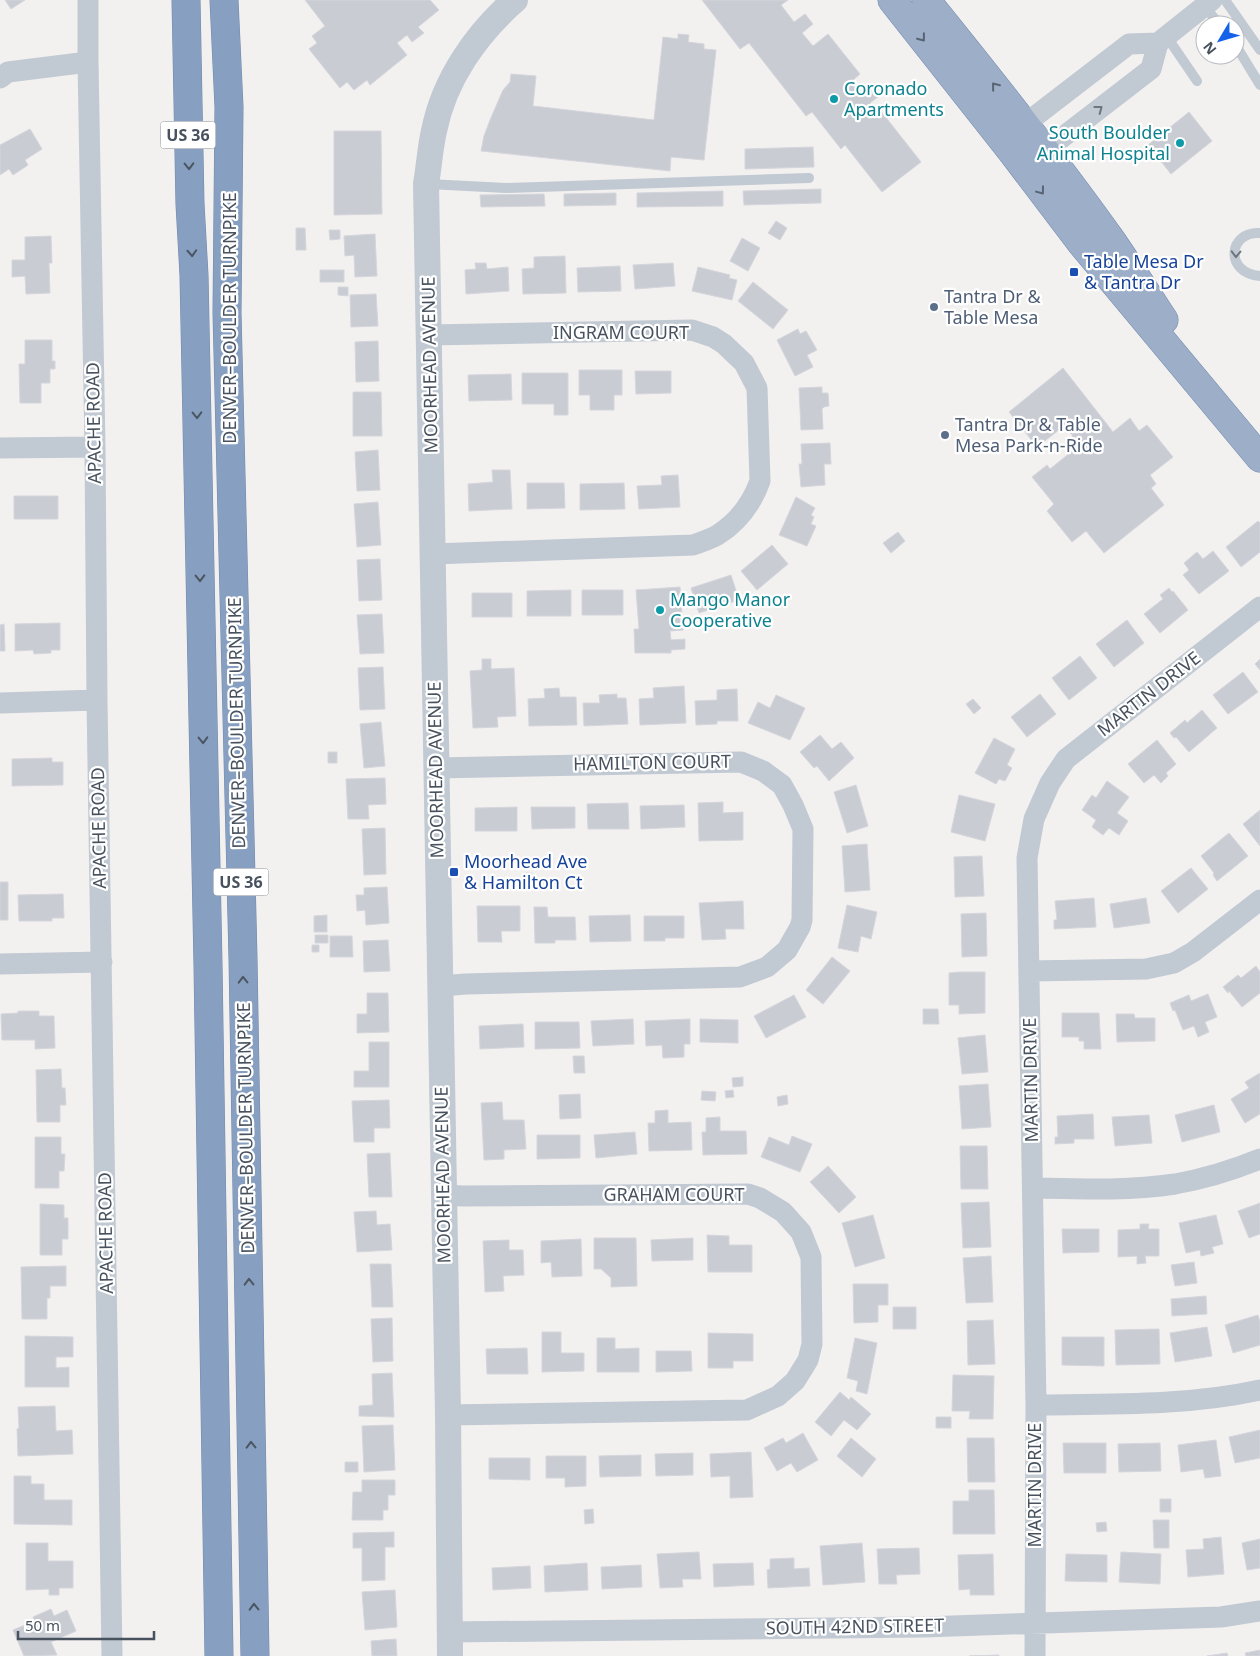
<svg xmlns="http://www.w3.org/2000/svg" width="1260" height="1656" viewBox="0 0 1260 1656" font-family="'Noto Sans',sans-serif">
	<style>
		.building { fill: #caccd3; stroke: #d4d6dc }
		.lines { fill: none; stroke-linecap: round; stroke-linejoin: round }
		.trunk-casing { stroke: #728aac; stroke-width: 29 }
		.motorway-casing { stroke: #728aac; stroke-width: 29 }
		.service { stroke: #c1c9d2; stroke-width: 10 }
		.minor { stroke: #c1c9d2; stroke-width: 21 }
		.tertiary { stroke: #c1c9d2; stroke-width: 26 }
		.trunk { stroke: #9caec8; stroke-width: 28 }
		.motorway { stroke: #879fc0; stroke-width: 28 }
		.oneway { stroke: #596473 }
		.oneway2 { stroke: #6c7681 }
		.oneway3 { stroke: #4b5663 }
		.culture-dot { fill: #0f9aa8; stroke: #fff; stroke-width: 2 }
		.transit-dot { fill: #1a4fb4; stroke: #fff; stroke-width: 2 }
		.service-dot { fill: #5c6f8a; stroke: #fff; stroke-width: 2 }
		.labels { text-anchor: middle; stroke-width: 4.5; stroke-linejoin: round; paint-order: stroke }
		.shield { fill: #fff; stroke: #7f868e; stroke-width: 1 }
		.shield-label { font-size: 16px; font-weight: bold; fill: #48525e }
		.culture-label { font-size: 18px; fill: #0d838f; stroke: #fff; text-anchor: start }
		.transit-label { font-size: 18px; fill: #164399; stroke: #fff; text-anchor: start }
		.service-label { font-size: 18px; fill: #4e5e75; stroke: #fff; text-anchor: start }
		.street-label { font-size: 18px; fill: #48525e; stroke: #fff }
	</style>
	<rect width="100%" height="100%" fill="#f3f0f0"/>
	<path class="building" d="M5 0H25L11 9Z
		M305 0H430L439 10 418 27 424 33 412 42 407 35 397 43 407 55 370 85 367 80 354 90 347 82 340 88 309 49 317 43 312 36 325 26Z
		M702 0H788L781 5 794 22 805 14 813 24 802 33 813 46 828 34 860 74 852 81 862 93 871 86 879 96 870 103 877 112 880 110 921 162 882 192 845 145 841 149 812 112 806 116 749 43 740 49Z
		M678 34 689 35 688 42 704 44V49L716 50 704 160 671 157 670 171 481 151 484 136 490 120 503 90 510 82 511 74 536 76 533 106 654 120 663 37 678 39Z
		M1189 112 1212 141 1171 174 1148 145Z
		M30 129 42 149 25 160 28 165 13 175 9 169 0 175V145Z
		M334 131H381L382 214 334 215Z
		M813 147 814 167 745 169V149Z
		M821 189V203L744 205 743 191Z
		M723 191V206L637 207V193Z
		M616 193V205L564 206V194Z
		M544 194 545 206 481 207 480 195Z
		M776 221 787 228 780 240 768 233Z
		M296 228H305L306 250H296Z
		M329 230H340V239L330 240Z
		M375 234 377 276 355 277 354 255 345 256 344 236Z
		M51 236 52 263H49L50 293 26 294 25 276 12 277V260H25V237Z
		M742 238 760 248 748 271 730 261Z
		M565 256 566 293 523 294 522 269 534 268V257Z
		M475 263H486L487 269 508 267 509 291 466 294 465 270 476 269Z
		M673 263 675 286 635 289 633 265Z
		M620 266 621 291 578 292 577 268Z
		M698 267 730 275 729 278 737 280 732 300 692 291Z
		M320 270H344V282H320Z
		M753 282 788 310 773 329 738 301Z
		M338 287H348V296L338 295Z
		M376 294 378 326 351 327 350 295Z
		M798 329 800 334 806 331 817 350 807 355 813 367 795 376 777 340Z
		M25 340H52V361H55V369H50V383H41V403H20L19 364H25Z
		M378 341 379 381 356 382 355 342Z
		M1063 368 1113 432 1130 418 1139 431 1147 425 1173 457 1150 475 1156 484 1151 488 1164 505 1104 553 1086 531 1072 542 1047 511 1054 504 1032 477 1047 465 1050 469 1076 448 1069 439 1073 436 1064 426 1037 447 1009 412Z
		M579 370H622V395H614V410H590V395H579Z
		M635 371H671V393L636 394Z
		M522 373H568V415H554V404H522Z
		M511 374 512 400 469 401 468 375Z
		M822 387V393H828L829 406 824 407 822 409 823 429 801 430 799 388Z
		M353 392H381L382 436H353Z
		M830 443 831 464H824L825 485 801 487 799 464H802L801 444Z
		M378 450 380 490 357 491 355 452Z
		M492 470H510L512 509 469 511 468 484 493 482Z
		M678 475 680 507 639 509 637 486 662 485 661 476Z
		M527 483H564L565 508 527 509Z
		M624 483 625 509 580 510V484Z
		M14 496H58V519H14Z
		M796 497 815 508 811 515 814 517 811 524 816 526 807 546 779 535Z
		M378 502 381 545 357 547 354 504Z
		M1258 521 1260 523V552L1241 567 1226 547Z
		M898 532 905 541 891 553 883 543Z
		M772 545 788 564 757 590 741 571Z
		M1213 551 1229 571 1199 594 1183 575 1189 570 1184 563 1197 552 1203 559Z
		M380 559 382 600 359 601 357 560Z
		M731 575 739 600 699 613 691 588Z
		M680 587 683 630 670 631 671 640 685 639V649L671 650V653H635L634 629H639L636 590Z
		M1169 588 1172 592 1173 591 1188 610 1160 633 1144 614 1163 599 1160 595Z
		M571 590V616H527V591Z
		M582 590H623V615H582Z
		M472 593H512V617H472Z
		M382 614 384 653 360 654 357 615Z
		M1127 620 1144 643 1114 667 1096 644Z
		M60 623V650H51V653L34 654 33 650 15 651V624Z
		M4 624 5 651H0V625Z
		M1080 656 1097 678 1069 700 1052 678Z
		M482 659H491V669L514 668 516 716 497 717 498 727 473 728 470 671 482 670Z
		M1260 659V670L1255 664Z
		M383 667 385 709 360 710 358 668Z
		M1243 672 1258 692 1228 714 1213 695Z
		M684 686 686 723 640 725 639 699 654 698 653 688Z
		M559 688 560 697H576L577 725 529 726 528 699 545 698 544 689Z
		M737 689 738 721H717V724L696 725 695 701 717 700V690Z
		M617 694V698H626L628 724 584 726 583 703H600L599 695Z
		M1040 694 1056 714 1027 737 1011 717Z
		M776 695 805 708 790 740 748 723 758 702 770 708Z
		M973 699 981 708 974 714 966 704Z
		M1202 710 1217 728 1189 752 1176 737 1174 738 1170 733 1185 720 1187 723Z
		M381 722 385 766 364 768 360 724Z
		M820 735 832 749 841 742 854 758 829 781 817 766 814 768 800 752Z
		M994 738 1015 749 1007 765 1012 768 1005 781 999 779 996 784 975 773Z
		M1157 740 1176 764 1166 773 1168 776 1161 783 1154 775 1144 783 1128 764Z
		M328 752H337V763H328Z
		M52 758V762H63V785L12 786V759Z
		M385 778 386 804 368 805 369 819H348L346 779Z
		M1107 781 1129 797 1117 813 1128 821 1119 835 1109 828 1103 835 1092 827 1096 820 1082 810 1092 795 1096 798Z
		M856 785 868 826 847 833 834 792Z
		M959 795 995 804 985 841 951 832Z
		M723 802V813L743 812V840L699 841 698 803Z
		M628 803 629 829H588L587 804Z
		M684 805 685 827 641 829 640 806Z
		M517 807V831H475V808Z
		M531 807H575V828L532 829Z
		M1260 810V846L1243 824Z
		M385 828 386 874 364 875 362 829Z
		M1229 833 1248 856 1217 881 1213 875 1214 873 1201 856Z
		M867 844 870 890 845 892 842 846Z
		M982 856 984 896 955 897 954 857Z
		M1191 868 1208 889 1178 913 1161 891Z
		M526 873H532V881H526Z
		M0 882H8V920H0Z
		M387 887 389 923 366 925 365 910 357 911 356 895H364V888Z
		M63 894 64 918H52V921H19L18 895Z
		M1094 898 1096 927 1054 929V920H1057L1055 901Z
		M1146 898 1150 923 1114 928 1110 904Z
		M743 901 744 929H725L726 939 702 940 699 903Z
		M847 905 877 912 871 939 861 936 858 952 838 948Z
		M477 906H520V931H501L502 942H478Z
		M534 907H547L548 917H575L576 940H555V943H535Z
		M986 913 987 956 962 957 961 914Z
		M327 915V932H314V916Z
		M630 915 631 941 590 942 589 916Z
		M644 916H684V938H665V941H644Z
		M315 935H328V943H315Z
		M330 936H352L353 957H330Z
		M388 940 390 971 364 972 363 941Z
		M312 945H319V952H312Z
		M832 957 850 971 823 1004 806 990Z
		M1256 966 1260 972V993L1242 1007 1229 991 1228 993 1223 987 1238 975 1241 978Z
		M959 972H985V1013L959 1014V1005H949V973Z
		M367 993H388L389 1032 357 1033V1014H367Z
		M1208 994 1217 1017 1205 1022 1209 1032 1198 1037 1194 1026 1183 1030 1175 1010 1173 1011 1170 1003 1189 995 1191 1001Z
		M794 995 806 1017 766 1038 754 1016Z
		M923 1009H938L939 1024H923Z
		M18 1011H39V1016H54L55 1048 35 1049V1040H2L1 1014 18 1013Z
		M1062 1013H1099L1101 1049H1084V1041H1079V1037H1062Z
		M1116 1014H1134L1135 1018H1155V1041L1117 1042Z
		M633 1019 634 1044 593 1046 591 1021Z
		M690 1019V1044H684V1057L663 1058 662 1045 646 1046 645 1021Z
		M700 1019 738 1020V1043L700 1042Z
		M535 1022H579L580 1048 535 1049Z
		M523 1024 524 1047 480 1049 479 1026Z
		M985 1035 988 1072 962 1074 958 1038Z
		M369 1042H389V1087H354V1071H369Z
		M573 1056H584L585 1073H574Z
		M61 1069 62 1088H65L66 1105H60V1122H37L36 1070Z
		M1260 1073V1114L1245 1123 1231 1099 1249 1088 1245 1082Z
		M743 1077V1086L733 1087 732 1078Z
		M988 1084 991 1127 962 1129 959 1086Z
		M733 1090 734 1097 726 1098 725 1091Z
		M702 1091 716 1092 715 1101 701 1100Z
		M580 1094 581 1118 560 1119 559 1095Z
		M787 1095 788 1104 778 1106 777 1097Z
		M389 1100 390 1128H374V1142H354L352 1101Z
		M502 1102 503 1120H524L526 1149 504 1150V1159L484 1160 481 1103Z
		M1214 1105 1220 1132 1182 1142 1175 1115Z
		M668 1110V1123L691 1122 692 1150 649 1151 648 1123H655V1111Z
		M1093 1114 1094 1139H1074V1143L1055 1144V1137H1058L1057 1116Z
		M1149 1115 1152 1143 1115 1146 1112 1117Z
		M720 1117V1131H746L747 1154 703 1155 702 1132H706V1118Z
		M635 1132 637 1154 596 1158 594 1135Z
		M537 1135H580V1158L537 1159Z
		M792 1136 812 1144 800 1172 761 1157 769 1137 789 1145Z
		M35 1137H61V1154H65L64 1171H59V1188H35Z
		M960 1146H987L988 1189H961Z
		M390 1153 392 1197H369L367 1154Z
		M828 1166 856 1197 839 1213 810 1182Z
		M989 1202 991 1247 963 1248 961 1203Z
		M1260 1203V1234L1249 1238 1238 1211Z
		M40 1204 64 1205V1218H68V1239H62V1255H40Z
		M376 1211 377 1225 390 1224 392 1250 357 1252 354 1212Z
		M873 1215 885 1258 855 1267 842 1223Z
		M1216 1215 1223 1244 1212 1247 1214 1253 1201 1256 1200 1250 1186 1253 1179 1223Z
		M1140 1224H1149L1148 1229H1159V1256H1145L1146 1263 1137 1264V1256L1118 1257V1230L1140 1229Z
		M1062 1229H1099V1252L1063 1253Z
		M707 1235 729 1236V1245H752V1272H708Z
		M594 1238H636L637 1286 611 1287V1278L601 1269H594Z
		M693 1238V1260L652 1261 651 1240Z
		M581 1239 582 1276 552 1277 551 1262 541 1263V1241Z
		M509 1240V1250H523L524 1275 503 1276 504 1291 485 1292 483 1241Z
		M991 1256 993 1302 966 1303 963 1258Z
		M1194 1262 1197 1283 1175 1286 1171 1265Z
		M370 1264H391L393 1307H372Z
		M66 1266V1286H50V1298H47V1319H22L21 1267Z
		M853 1284H888V1305H878V1322L854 1323Z
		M1206 1296 1207 1314 1172 1316 1171 1299Z
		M893 1307H916V1329H893Z
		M1258 1315 1260 1322V1345L1233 1353 1225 1325Z
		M392 1318 393 1361 373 1362 371 1319Z
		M993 1320 995 1364 968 1365 967 1321Z
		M1207 1327 1212 1356 1175 1362 1170 1333Z
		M1159 1329 1160 1364 1116 1365 1115 1330Z
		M542 1332H561V1353H584V1371L542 1372Z
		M708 1333 753 1334V1361H733V1368H708Z
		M25 1336 73 1337V1357H56V1368L69 1367V1387H25Z
		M1062 1337H1104V1366L1062 1365Z
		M597 1338H615V1349L639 1348V1372H597Z
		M855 1338 877 1343 867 1394 856 1391 858 1381 847 1378Z
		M527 1348 528 1374H487L486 1349Z
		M656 1351H691L692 1371 656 1372Z
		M392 1373 394 1417 359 1416V1406L373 1405 372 1374Z
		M953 1375 994 1376 993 1419H969L970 1411H952Z
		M840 1392 849 1400 851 1397 871 1414 857 1430 844 1420 831 1436 815 1422Z
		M55 1406 56 1431 72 1430 73 1454 18 1456 17 1429 19 1428 18 1407Z
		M936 1417H951V1428H936Z
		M393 1425 395 1470 364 1472 362 1426Z
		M1260 1430V1458L1235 1463 1229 1437Z
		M803 1433 818 1460 797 1472 791 1463 777 1471 764 1448 783 1438 786 1443Z
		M851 1438 876 1459 862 1477 837 1456Z
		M967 1438H994L995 1482H968Z
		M1216 1440 1221 1476 1205 1478 1203 1469 1181 1472 1178 1445Z
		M1063 1443H1106V1473H1064Z
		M1160 1443 1161 1471 1119 1472 1118 1444Z
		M751 1452 753 1497 730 1498V1476L711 1477 710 1454Z
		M693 1453V1475L656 1476 655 1454Z
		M641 1455V1476L600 1477 599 1456Z
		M546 1456H586V1486L565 1487V1478H546Z
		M489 1458H530V1480L489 1479Z
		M345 1462H358V1472H345Z
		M14 1476H31V1484H44V1500H72V1525L14 1524Z
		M362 1480H395V1495H388V1510H383V1520H352L353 1492H362Z
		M969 1490H994L995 1534H953V1501H969Z
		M1160 1499H1171V1512H1160Z
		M593 1509 594 1523 585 1524 584 1510Z
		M1153 1520H1169V1548H1154Z
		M1106 1522 1107 1531 1097 1532 1096 1523Z
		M394 1532V1547H385V1580L362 1581V1548H353V1533Z
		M1221 1537 1224 1574 1188 1577 1186 1550 1204 1549 1203 1539Z
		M1260 1539V1568L1247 1570 1242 1543Z
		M26 1543H48V1561H73V1588H59V1595H49V1589L26 1590Z
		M862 1543 865 1582 823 1585 820 1546Z
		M919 1548 920 1574 896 1575 897 1584H879L877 1549Z
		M699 1552 701 1579H682L683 1587 660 1588 657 1554Z
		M1121 1552 1161 1554 1160 1584 1119 1582Z
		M993 1554 994 1595H970V1589L959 1590 958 1555Z
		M1066 1554 1107 1555V1582L1065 1581Z
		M794 1558V1569L809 1568 810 1586 768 1588 767 1570 770 1569V1559Z
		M587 1563 588 1590 545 1592 544 1566Z
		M753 1563 754 1585 714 1587 713 1564Z
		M641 1565 642 1587 602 1589 601 1567Z
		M530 1566 531 1588 493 1590 492 1568Z
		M395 1590 397 1627 365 1630 362 1592Z
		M51 1609 54 1616 67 1610 76 1631 51 1642 57 1655 24 1656 13 1630 35 1621 33 1617Z
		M396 1639 397 1656H372L371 1641Z
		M1260 1650V1656H1246L1245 1653Z
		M1227 1653 1228 1656H1207Z
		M999 1655V1656H969Z"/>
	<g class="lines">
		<g class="trunk-casing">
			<path id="trunk" d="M892 0 1012 152 1081 243 1260 458
				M926 0C990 79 1053 158 1112 241 1130 267 1147 294 1164 320"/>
		</g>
		<g class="motorway-casing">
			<path id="motorway" d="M186 0 190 204 194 275 208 965 219 1656
				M224 0 229 107 227 313 243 958 255 1656"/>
		</g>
		<path class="service" d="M1225 0 1260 50
			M1204 6 1220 25
			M1167 37 1197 81
			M1235 44 1260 85
			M428 184 506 188 809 178
			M1260 233C1228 231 1224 273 1260 276"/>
		<path class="minor" d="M88 0V62L95 447 97 700 112 1656
			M0 78 8 72 88 62
			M1019 137 1025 124 1129 44 1158 43 1212 0
			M1031 151 1046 150 1151 69 1158 43
			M429 335 692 330 713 337 724 344 744 363 757 388 760 481C752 503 739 521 719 534 712 539 701 542 693 545L433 554
			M0 448 95 447
			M0 703 97 700
			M436 768 741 762 763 771 782 785 793 805 803 829 802 920 800 927 787 950 767 967 740 977 466 984 440 986
			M0 964 102 962
			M1030 971 1146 969 1174 963 1193 952 1260 900
			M1033 1188C1080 1189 1128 1191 1175 1184 1204 1179 1233 1170 1260 1159
			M443 1195 463 1196 748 1194 760 1198 783 1212 801 1232 811 1257 812 1344 808 1360 795 1381 778 1396 747 1410 448 1415
			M1036 1405C1111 1404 1187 1406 1260 1390
			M450 1632 923 1627 1221 1617 1260 1611
			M1035 1656 1036 1405 1027 858 1034 819 1050 783 1066 759 1260 607"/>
		<path class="tertiary" d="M450 1656 448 1415 426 184C429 167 430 148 434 131 444 80 476 34 515 0"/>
		<use href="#trunk" class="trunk"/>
		<use href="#motorway" class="motorway"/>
	</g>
	<defs><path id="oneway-chevron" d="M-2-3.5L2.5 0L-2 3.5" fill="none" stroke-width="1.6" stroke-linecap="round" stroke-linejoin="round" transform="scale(1.25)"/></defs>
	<g class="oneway">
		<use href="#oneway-chevron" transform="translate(922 38) rotate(52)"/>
		<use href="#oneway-chevron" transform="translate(995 86) rotate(-129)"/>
		<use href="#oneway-chevron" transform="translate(1041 191) rotate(53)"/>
	</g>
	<g class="oneway2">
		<use href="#oneway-chevron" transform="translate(1099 109) rotate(-37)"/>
		<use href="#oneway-chevron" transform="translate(1236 254) rotate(91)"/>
	</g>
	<g class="oneway3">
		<use href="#oneway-chevron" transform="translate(189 166) rotate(89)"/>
		<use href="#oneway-chevron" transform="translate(192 253) rotate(87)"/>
		<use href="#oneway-chevron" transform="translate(197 415) rotate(89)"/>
		<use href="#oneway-chevron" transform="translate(200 578) rotate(89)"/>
		<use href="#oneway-chevron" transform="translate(203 740) rotate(89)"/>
		<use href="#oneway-chevron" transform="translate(243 980) rotate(-91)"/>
		<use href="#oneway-chevron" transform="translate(249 1282) rotate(-91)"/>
		<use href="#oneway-chevron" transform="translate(251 1445) rotate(-91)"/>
		<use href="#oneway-chevron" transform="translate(254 1607) rotate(-91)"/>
	</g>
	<g class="culture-dot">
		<circle cx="834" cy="99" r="5"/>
		<circle cx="1180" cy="143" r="5"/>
		<circle cx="660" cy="610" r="5"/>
	</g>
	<g class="transit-dot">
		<rect x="1069" y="267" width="10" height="10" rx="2.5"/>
		<rect x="449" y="867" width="10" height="10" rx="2.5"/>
	</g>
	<g class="service-dot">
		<circle cx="934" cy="307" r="5"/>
		<circle cx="945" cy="435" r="5"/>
	</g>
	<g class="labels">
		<g class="shield">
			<rect x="160.5" y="121.5" width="55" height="27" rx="4"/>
			<rect x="213.5" y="868.5" width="55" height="27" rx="4"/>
		</g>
		<g class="shield-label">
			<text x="188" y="141">US 36</text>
			<text x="241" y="888">US 36</text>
		</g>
		<g class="culture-label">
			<text x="844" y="95">Coronado<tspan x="844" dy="21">Apartments</tspan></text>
			<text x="1170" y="139" text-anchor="end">South Boulder<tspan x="1170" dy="21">Animal Hospital</tspan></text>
			<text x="670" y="606">Mango Manor<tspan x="670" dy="21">Cooperative</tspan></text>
		</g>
		<g class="transit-label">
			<text x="1084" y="268">Table Mesa Dr<tspan x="1084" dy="21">&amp; Tantra Dr</tspan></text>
			<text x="464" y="868">Moorhead Ave<tspan x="464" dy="21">&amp; Hamilton Ct</tspan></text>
		</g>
		<g class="service-label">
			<text x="944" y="303">Tantra Dr &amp;<tspan x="944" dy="21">Table Mesa</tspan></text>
			<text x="955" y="431">Tantra Dr &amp; Table<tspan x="955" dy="21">Mesa Park-n-Ride</tspan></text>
		</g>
		<g class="street-label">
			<text transform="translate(230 318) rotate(-90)" y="6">DENVER–BOULDER TURNPIKE</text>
			<text x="621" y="339">INGRAM COURT</text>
			<text transform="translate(430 365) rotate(-91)" y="6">MOORHEAD AVENUE</text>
			<text transform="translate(94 423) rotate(-91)" y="6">APACHE ROAD</text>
			<text transform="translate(1149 694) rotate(-38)" y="6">MARTIN DRIVE</text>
			<text transform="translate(237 723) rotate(-91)" y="6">DENVER–BOULDER TURNPIKE</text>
			<text transform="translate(652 763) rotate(-1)" y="6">HAMILTON COURT</text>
			<text transform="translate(436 770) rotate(-91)" y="6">MOORHEAD AVENUE</text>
			<text transform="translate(99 828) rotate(-91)" y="6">APACHE ROAD</text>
			<text transform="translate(1031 1080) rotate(-91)" y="6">MARTIN DRIVE</text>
			<text transform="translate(246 1128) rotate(-91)" y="6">DENVER–BOULDER TURNPIKE</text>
			<text transform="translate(443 1175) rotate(-91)" y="6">MOORHEAD AVENUE</text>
			<text x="674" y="1201">GRAHAM COURT</text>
			<text transform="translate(106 1233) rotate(-91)" y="6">APACHE ROAD</text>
			<text transform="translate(1035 1485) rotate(-90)" y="6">MARTIN DRIVE</text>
			<text transform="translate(855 1627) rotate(-1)" y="6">SOUTH 42ND STREET</text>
		</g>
	</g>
	<g transform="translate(1220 40) rotate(232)"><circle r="24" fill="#ffffff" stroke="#b6babf"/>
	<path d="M0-4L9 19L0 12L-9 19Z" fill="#1562e8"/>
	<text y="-8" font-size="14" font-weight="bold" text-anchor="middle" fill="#48525e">N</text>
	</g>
	<path d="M18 1631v8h136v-8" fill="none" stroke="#48525e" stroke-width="2.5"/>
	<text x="25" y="1631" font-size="15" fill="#48525e" stroke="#ffffff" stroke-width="4" paint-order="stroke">50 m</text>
</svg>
